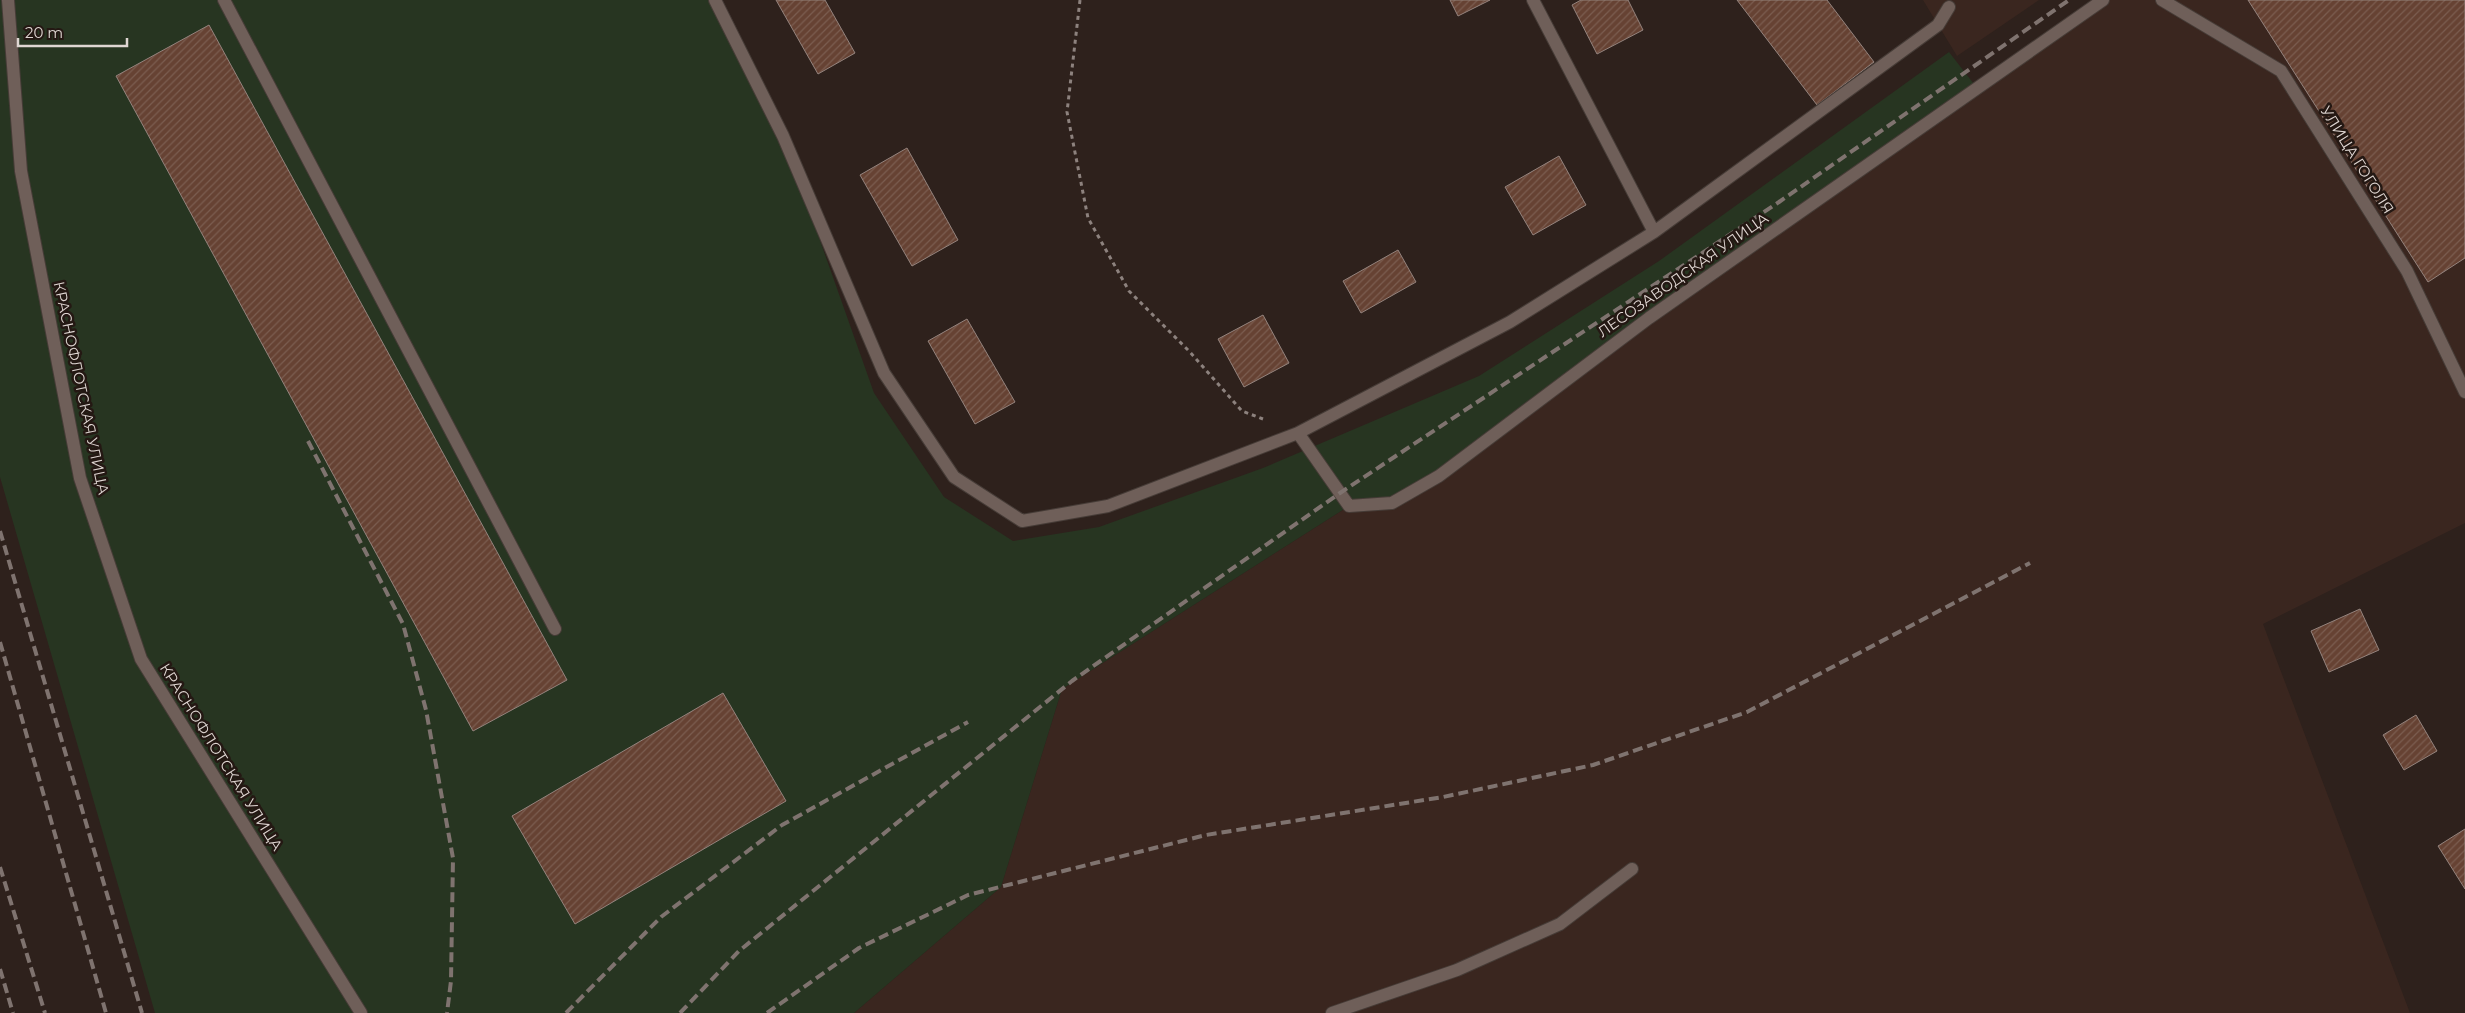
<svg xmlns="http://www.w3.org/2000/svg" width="2465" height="1013" viewBox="0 0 2465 1013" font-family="Montserrat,sans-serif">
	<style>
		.built { fill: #3a261f }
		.grass { fill: #273521 }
		.building { fill: url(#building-hatch); stroke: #94837d }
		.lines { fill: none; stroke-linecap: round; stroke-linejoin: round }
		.service-casing { stroke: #463c37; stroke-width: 14 }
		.minor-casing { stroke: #463c37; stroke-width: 14 }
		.tertiary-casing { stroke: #463c37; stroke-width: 14 }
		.path { stroke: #8d827e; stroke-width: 3; stroke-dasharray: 4 4; stroke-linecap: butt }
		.service { stroke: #6f5f59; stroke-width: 12 }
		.minor { stroke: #6f5f59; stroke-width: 12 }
		.tertiary { stroke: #6f5f59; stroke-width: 12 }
		.rail { stroke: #7f736f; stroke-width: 4; stroke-dasharray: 10 5; stroke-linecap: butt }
		.labels { text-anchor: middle; stroke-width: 5; stroke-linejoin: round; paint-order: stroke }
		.street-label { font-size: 15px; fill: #dfd6d2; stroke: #241813 }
	</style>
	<defs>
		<pattern id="building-hatch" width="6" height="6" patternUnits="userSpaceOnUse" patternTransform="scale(1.25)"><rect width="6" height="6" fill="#664233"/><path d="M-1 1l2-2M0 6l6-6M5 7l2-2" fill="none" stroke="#7b5d50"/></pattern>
	</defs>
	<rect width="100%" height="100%" fill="#2e211c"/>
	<path class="built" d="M1923 0H2039L1957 56Z
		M2103 0H2465V523L2263 624 2410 1013H854L1001 887 1062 689 1349 506Z"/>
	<path class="grass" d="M0 0H715L783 136 874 393 944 497 1013 541 1099 527 1263 468 1479 376 1659 261 1949 52 1977 88 1392 503 1349 506 1062 689 1001 887 854 1013H155L0 477Z"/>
	<path class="building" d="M776 0H825L855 53 818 74Z
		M1450 0H1490L1458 16Z
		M1581 0H1628L1643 30 1597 54 1572 5Z
		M1737 0H1827L1874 62 1817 105Z
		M2248 0H2465V258L2428 282Z
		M209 25 567 680 473 731 116 76Z
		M907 148 958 240 912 266 860 175Z
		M1559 156 1586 205 1533 235 1505 187Z
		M1398 250 1416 282 1361 313 1343 281Z
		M1263 315 1289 363 1244 387 1218 339Z
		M967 319 1015 402 975 424 928 341Z
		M2360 609 2379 650 2329 672 2311 631Z
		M723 693 786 801 575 924 512 816Z
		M2416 715 2437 751 2404 770 2383 735Z
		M2465 829V889L2438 846Z"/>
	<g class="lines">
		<g class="service-casing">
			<path id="service" d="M224 0 555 629
				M1332 1013 1457 970 1560 924 1632 869"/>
		</g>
		<g class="minor-casing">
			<path id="minor" d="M715 0 783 136 884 373 954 477 1022 521 1108 506 1298 433 1510 322 1654 232 1938 25 1949 7
				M1533 0 1654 232
				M2162 0 2281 71 2407 271 2465 392
				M1298 433 1349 506 1392 503 1439 476 1649 318 2103 0"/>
		</g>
		<g class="tertiary-casing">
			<path id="tertiary" d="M8 0 21 171 80 478 141 659 361 1013"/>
		</g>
		<path class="path" d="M1080 0 1067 112 1088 218 1129 291 1190 352 1242 411 1263 419"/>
		<use href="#service" class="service"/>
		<use href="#minor" class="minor"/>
		<use href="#tertiary" class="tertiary"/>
		<path class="rail" d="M308 441 403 624 426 710 453 858 451 981 447 1013
			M0 531 142 1013
			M0 642 106 1013
			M0 867 45 1013
			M0 969 13 1013
			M566 1013 661 917 782 825 968 722
			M680 1013 739 951 1072 681 1340 493 1779 202 2069 0
			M767 1013 859 948 968 895 1206 835 1443 797 1593 765 1747 712 2030 563"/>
	</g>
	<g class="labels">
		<g class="street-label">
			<text transform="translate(2357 160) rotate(58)" y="5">УЛИЦА ГОГОЛЯ</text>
			<text transform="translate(1683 275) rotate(-35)" y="5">ЛЕСОЗАВОДСКАЯ УЛИЦА</text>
			<text transform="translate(81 388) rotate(78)" y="5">КРАСНОФЛОТСКАЯ УЛИЦА</text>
			<text transform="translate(221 757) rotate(58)" y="5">КРАСНОФЛОТСКАЯ УЛИЦА</text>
		</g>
	</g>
	<path d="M18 38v8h109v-8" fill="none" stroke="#dfd6d2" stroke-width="2.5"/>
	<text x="25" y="38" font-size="15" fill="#dfd6d2" stroke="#241813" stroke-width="4" paint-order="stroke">20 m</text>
</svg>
